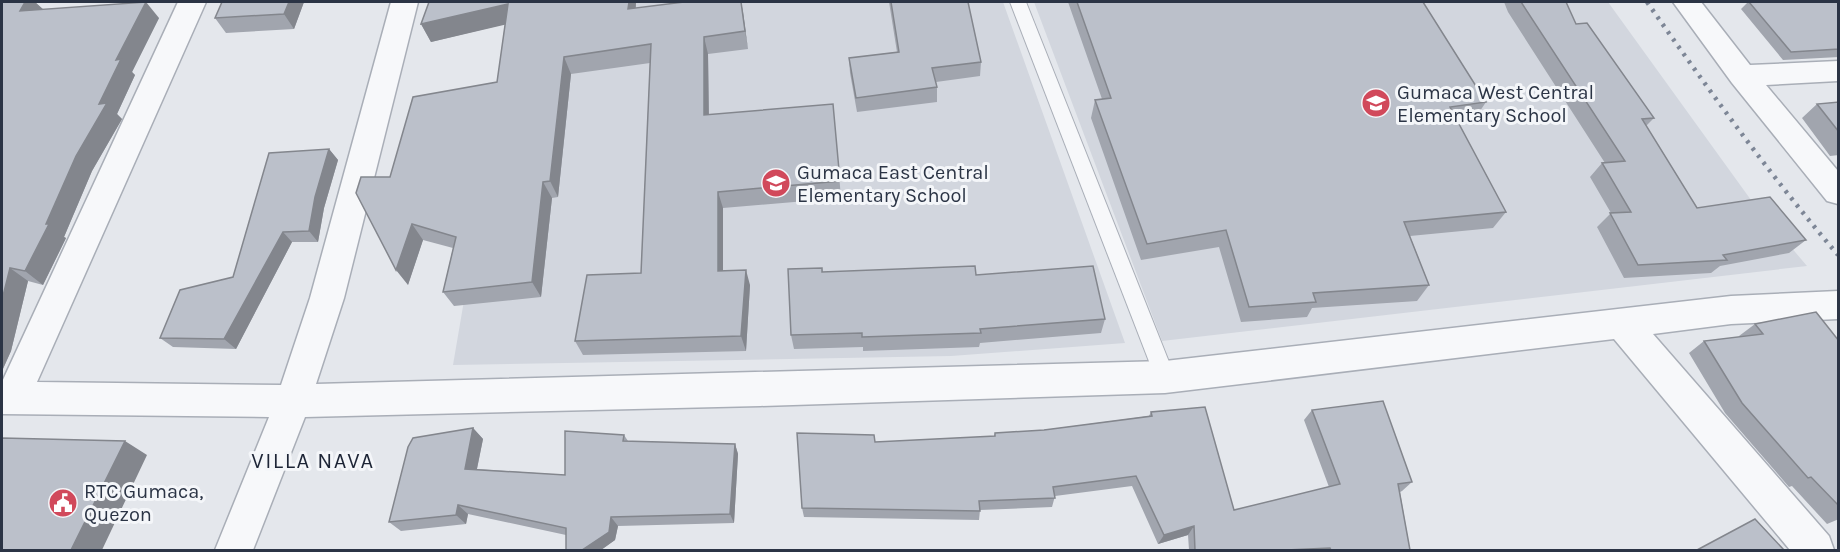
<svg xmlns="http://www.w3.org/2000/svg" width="1840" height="552" viewBox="0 0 1840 552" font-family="Karla,sans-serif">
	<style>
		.built { fill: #d2d6de }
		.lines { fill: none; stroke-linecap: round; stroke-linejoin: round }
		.lane-casing { stroke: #a9aeb7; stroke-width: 2 }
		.street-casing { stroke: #a9aeb7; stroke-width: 3 }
		.lane { fill: #f7f8fa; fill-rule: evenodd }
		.street { fill: #f7f8fa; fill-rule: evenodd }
		.rail { stroke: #7d8696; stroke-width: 4.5; stroke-dasharray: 3 6; stroke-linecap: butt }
		.wall { fill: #a1a5ae }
		.shaded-wall { fill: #83868d }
		.building { fill: #bbc0ca; stroke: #83868d; stroke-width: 1.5 }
		.labels { text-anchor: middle; stroke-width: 6; stroke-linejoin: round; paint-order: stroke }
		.poi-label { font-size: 20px; fill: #2b3445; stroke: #f4f6f9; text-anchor: start }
		.quarter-label { font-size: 22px; letter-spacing: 1.5px; fill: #1d2536; stroke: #f4f6f9 }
	</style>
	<rect width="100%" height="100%" fill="#e4e7ec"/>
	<path class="built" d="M515 2H1003L1125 343 951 356 453 365Z
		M1034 2H1608L1751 200 1807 266 1162 341Z"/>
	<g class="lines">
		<g class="lane-casing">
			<path id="lane" d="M1010 2H1026L1175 377 1172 384 1165 386 1158 384 1155 377Z"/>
		</g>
		<g class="street-casing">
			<path id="street" d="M178 2H206L37 382 281 385 310 298 391 2H418L344 298 316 384 1165 361 1731 296 1838 291V319L1731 324 1653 334 1829 536 1834 550H1790L1614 339 1165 393 760 406 305 417 253 550H215L269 417 2 414V382Z
				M1673 2H1701L1750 65 1838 61V81L1766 85 1838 171V204L1827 201 1732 83Z"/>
		</g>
		<use href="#lane" class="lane"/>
		<use href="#street" class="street"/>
		<path class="rail" d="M1647 2C1708 89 1769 174 1838 255"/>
	</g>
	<path class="wall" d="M2 2H35L43 10 159 18 132 72 135 75 117 114 122 119 92 171 64 237 66 238 43 285 28 281 11 351 2 371Z
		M304 2 294 29 226 33 215 18Z
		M429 2H636V8L741 2 748 49 708 54 709 115 833 104 841 198 723 208V271L750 285 746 351 583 355 575 341 641 273 650 63 571 74 558 197 552 198 541 297 454 306 443 292 453 248 423 240 408 285 390 177 497 82 505 24 431 42 421 24Z
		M889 2H968L981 62 980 76 936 82 937 87V102L857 112 850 73 849 58 897 52Z
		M1068 2H1423L1486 102 1474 120 1458 122 1506 212 1493 228 1410 236 1429 285 1417 301 1312 308 1307 317 1241 322 1219 247 1141 260 1091 118 1095 100 1102 99Z
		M1504 2H1566L1576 24 1654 118 1646 126 1697 208 1806 240 1789 253 1720 266 1711 273 1624 278 1597 227 1611 213 1590 177 1602 163H1605L1508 12Z
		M1748 2H1839V57L1783 60 1741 9Z
		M1839 102V155L1830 156 1802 118 1817 104Z
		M329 149 338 160 324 208 318 242H292L236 349 173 347 160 338 233 277Z
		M822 268 823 272 976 275 1105 319 1101 333 980 343 979 347 863 351V347L794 349 791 335Z
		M1755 324 1839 341V519L1827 524 1792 486 1789 487 1725 413 1689 353 1704 341 1740 337 1739 336Z
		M1312 410 1412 482 1402 491 1400 492 1410 550H1189L1188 535 1158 544 1132 486 1055 496 1052 507 980 510 979 520 804 517 802 508 875 442 994 436 995 433 1044 430 1149 416 1151 412 1234 510 1329 487 1304 420Z
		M473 428 483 439 477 469 565 475 624 435 628 441 735 444 738 454 734 523 618 526 615 540 601 550H566V535L468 514 466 524 401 531 389 522Z"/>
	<path class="shaded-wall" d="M25 2H35L44 10 20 11Z
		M146 2 159 18 132 72 135 75 117 114 122 119 92 171 64 237 66 238 43 285 25 271 99 104 116 60Z
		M289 2H304L294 29 284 14Z
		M629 2H636L634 27 628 9Z
		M741 2 743 12 748 49 745 31Z
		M508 4 516 22 431 42 421 24Z
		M704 37 708 54 709 132 704 115Z
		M564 57 571 74 558 197 550 181Z
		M329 149 338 160 324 208 318 242 309 231 315 197Z
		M543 182 552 198 541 297 532 282Z
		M718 192 723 208V286L718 271Z
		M412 224 423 240 408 285 396 270Z
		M283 232 292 242 236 349 224 339Z
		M10 268 28 281 11 351 2 371V300Z
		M746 270 750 285 746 351 741 336Z
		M473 428 483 439 475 478 465 469Z
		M125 441 147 455 102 550H71Z
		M735 444 738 454 734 523 730 514Z
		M458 505 468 514 466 524 456 515Z
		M611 517 618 526 615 540 601 550H582Z
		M1194 526 1188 535 1158 544 1164 535Z"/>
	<path class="building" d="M2 2H25L20 11 146 2 116 60 121 59 99 104 107 103 76 156 46 224H49L25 271 10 268 2 300Z
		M222 2H289L284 14 215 18Z
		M429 2H629L628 9 684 2H741L745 31 704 37V115L833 104 840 181 718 192V271L746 270 741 336 575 341 587 275 641 273 651 44 564 57 550 181 543 182 532 282 443 292 456 237 412 224 396 270 356 193 361 177H390L413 97 497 82 508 4 421 24Z
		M891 2H968L981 62 932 68 937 87 856 98 849 58 899 52Z
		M1077 2H1423L1486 102 1450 107 1506 212 1404 222 1429 285 1313 293 1316 302 1249 307 1226 230 1147 244 1095 100 1111 98Z
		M1521 2H1566L1576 24 1587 23 1654 118 1642 119 1697 208 1770 197 1806 240 1723 255 1727 260 1638 265 1610 213 1631 212 1602 163 1625 161Z
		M1749 2H1839V49L1791 52Z
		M1839 102V132L1817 104Z
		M329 149 315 197 309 231 283 232 224 339 160 338 180 290 233 277 269 153Z
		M975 266 976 275 1093 266 1105 319 980 329 981 333 862 337V333L791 335 788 269 822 268V272Z
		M1816 312 1839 341V506L1811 477 1808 478 1742 403 1704 341 1763 334 1755 324Z
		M1383 401 1412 482 1398 484 1410 550H1331L1330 548 1286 550H1195L1194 526 1164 535 1136 476 1053 487 1055 498 979 501 980 511 802 508 797 433 874 435 875 442 995 436V433L1044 430 1152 416 1151 412 1205 407 1234 510 1340 484 1312 410Z
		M473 428 465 469 565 475V431L624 435 623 441 735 444 730 514 611 517 609 532 582 550H566V528L458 505 456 515 389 522 408 447 413 438Z
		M2 438 125 441 71 550H2Z
		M1755 519 1784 550H1697Z"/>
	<defs>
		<g id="school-disc" transform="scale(1.5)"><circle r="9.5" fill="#d1495b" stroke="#f4f6f9"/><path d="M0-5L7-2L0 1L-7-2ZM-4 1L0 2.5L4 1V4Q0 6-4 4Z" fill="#fff"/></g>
		<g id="civic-disc" transform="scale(1.5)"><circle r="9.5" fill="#d1495b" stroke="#f4f6f9"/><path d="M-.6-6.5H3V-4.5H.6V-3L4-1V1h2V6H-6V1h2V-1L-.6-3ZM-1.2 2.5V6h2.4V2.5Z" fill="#fff"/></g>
	</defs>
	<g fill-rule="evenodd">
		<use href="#school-disc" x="1376" y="103"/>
		<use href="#school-disc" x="776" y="183"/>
		<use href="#civic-disc" x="63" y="503"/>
	</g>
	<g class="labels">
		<g class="poi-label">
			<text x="1397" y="99">Gumaca West Central<tspan x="1397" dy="23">Elementary School</tspan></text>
			<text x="797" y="179">Gumaca East Central<tspan x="797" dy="23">Elementary School</tspan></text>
			<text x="84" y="498">RTC Gumaca,<tspan x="84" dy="23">Quezon</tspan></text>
		</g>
		<g class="quarter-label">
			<text x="313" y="468">VILLA NAVA</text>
		</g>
	</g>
	<rect width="1840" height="552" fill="none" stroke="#2b3445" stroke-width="6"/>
</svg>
